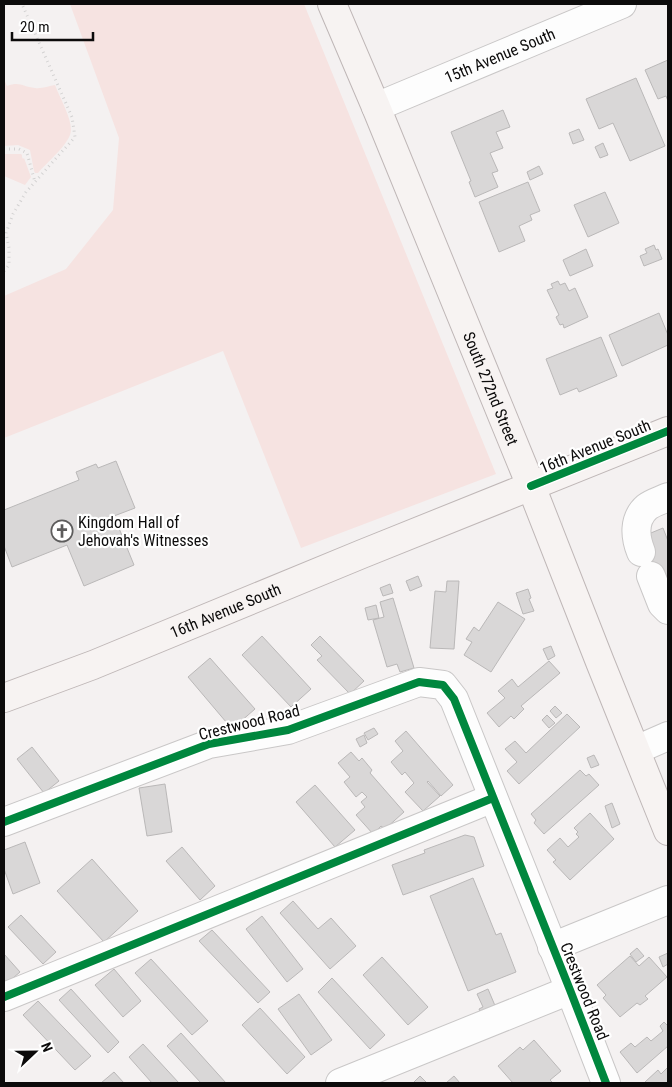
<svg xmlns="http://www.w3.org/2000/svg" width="672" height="1087" viewBox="0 0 672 1087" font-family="'Roboto Condensed',sans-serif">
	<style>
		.green { fill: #f6e3e1 }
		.building { fill: #d9d7d7; stroke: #bab8b8 }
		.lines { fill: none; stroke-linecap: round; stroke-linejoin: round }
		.minor-casing { stroke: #c9c7c7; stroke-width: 30 }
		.major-casing { stroke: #bfb7b7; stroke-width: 30 }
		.path { stroke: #d3d2d2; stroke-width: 3; stroke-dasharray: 1 4; stroke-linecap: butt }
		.minor { stroke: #fdfdfd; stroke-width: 28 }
		.major { stroke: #f7f3f2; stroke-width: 28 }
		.cycleway-casing { stroke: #fff; stroke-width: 11 }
		.cycleway { stroke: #00873e; stroke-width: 8 }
		.labels { text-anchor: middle; stroke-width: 4.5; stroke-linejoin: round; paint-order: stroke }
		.street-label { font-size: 16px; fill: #0c0b0b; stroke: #fff }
		.poi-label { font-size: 16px; fill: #0c0b0b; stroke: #fff; text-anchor: start }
	</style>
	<rect width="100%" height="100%" fill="#f4f1f1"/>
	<path class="green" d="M70 4H304L496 474 301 548 223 351 4 438V296L66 269 113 210 119 138Z
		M4 79 7 86C20 81 23 87 35 88 41 89 49 86 55 85 60 98 71 117 71 130 71 143 46 163 38 173H35L34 171 30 150 18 145 4 146Z
		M4 154H21L22 155V157L23 159 24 158 31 177 25 185 4 176Z"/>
	<path class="building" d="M668 60V101L666 96 658 99 645 70Z
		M636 78 665 146 630 161 613 123 599 129 586 99Z
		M503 110 510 127 496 132 503 148 490 153 498 171 492 173 498 187 475 197 469 182 471 181 451 132Z
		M579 129 584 140 573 144 569 133Z
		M603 143 608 155 600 158 595 147Z
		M539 166 543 174 530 180 527 172Z
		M528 182 540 211 530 215 532 220 519 226 525 241 499 252 479 202Z
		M605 192 619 223 588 237 574 205Z
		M654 245 656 250 658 249 662 259 644 266 640 256 647 253 645 249Z
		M586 249 593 266 570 276 563 260Z
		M558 281 560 285 565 283 569 291 575 288 588 317 564 328 563 324 560 325 556 317 559 315 547 290 553 288 551 284Z
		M659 313 668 335V345L622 366 609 335Z
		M601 337 617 376 579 392 577 388 560 395 546 359Z
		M116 461 135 508 114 516 134 565 84 586 67 545 12 567 4 546V510L79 480 76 472 96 464 98 468Z
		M663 528 668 541V585L650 576 646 535Z
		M418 576 422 586 410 591 406 581Z
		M447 581H459L454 649 430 648 435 591 446 592Z
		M390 584 393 593 383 596 380 588Z
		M528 589 531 598 529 599 534 611 523 614 516 593Z
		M393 598 414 668 400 672 397 664 387 667 373 620 384 617 380 602Z
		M498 602 525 619 491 672 464 655 472 642 466 639 474 627 479 631Z
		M376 605 379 618 368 620 365 608Z
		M262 636 311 689 291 707 242 655Z
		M320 636 364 681 350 694 317 660 322 656 311 645Z
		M551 646 555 656 548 660 543 649Z
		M210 658 255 709 232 729 188 677Z
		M549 661 560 673 521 706 524 709 514 719 511 716 499 727 487 713 505 698 498 691 512 679 518 687Z
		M555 706 562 713 556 718 550 711Z
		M567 714 580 727 519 784 507 771 517 762 505 749 515 741 526 753Z
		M547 715 555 723 549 728 542 720Z
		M374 728 378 734 368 740 364 733Z
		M406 731 453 785 441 796 428 781 427 782 440 796 423 811 405 792 414 783 405 772 402 775 391 762 403 751 395 741Z
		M364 735 367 743 360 747 356 739Z
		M32 747 59 781 44 793 17 759Z
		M351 752 359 761 362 758 372 770 370 773 404 812 385 829 381 826 373 834 356 815 365 807 361 802 367 797 362 792 356 797 344 782 350 777 338 763Z
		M594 755 599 765 591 768 587 758Z
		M580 770 586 776 589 774 599 785 544 834 534 823 536 820 531 814Z
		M165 784 172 832 147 836 139 788Z
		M315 785 355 830 335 847 296 802Z
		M612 803 620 824 612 828 605 806Z
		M590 813 614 839 570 880 553 862 556 860 547 850 560 838 568 847 579 837 576 834 578 832 574 828Z
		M465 835 474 837 484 866 403 895 392 865 425 853 424 850Z
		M25 842 40 883 13 894 4 869V850Z
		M182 847 215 886 200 900 166 861Z
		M92 859 138 911 104 942 57 891Z
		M473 878 496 935 501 933 516 972 468 991 430 896Z
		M293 901 318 929 331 918 356 946 330 969 280 913Z
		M21 915 56 952 43 964 8 927Z
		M262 916 303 969 287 982 246 929Z
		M212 930 270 992 258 1003 199 941Z
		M637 948 644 956 636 962 630 954Z
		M668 953V964L663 967 659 957Z
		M4 954 20 972 6 984 4 982Z
		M630 956 639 966 649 957 667 977 645 996 648 999 640 1005 637 1003 620 1017 603 998 606 995 597 985Z
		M382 957 428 1007 408 1025 363 975Z
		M151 959 208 1021 192 1035 135 973Z
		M114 969 141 1001 123 1017 95 985Z
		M332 978 385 1035 370 1049 318 992Z
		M71 989 119 1042 108 1053 59 1000Z
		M488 989 496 1008 481 1014 479 1009 483 1007 477 994Z
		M299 994 332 1040 311 1055 278 1009Z
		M38 1001 91 1056 75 1070 23 1015Z
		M260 1008 305 1057 287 1074 242 1025Z
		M664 1022 668 1026V1046L637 1073 620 1052 631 1043 635 1047 647 1037 651 1041 663 1031 660 1026Z
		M181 1033 226 1083H201L167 1046Z
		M534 1040 561 1071 550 1080 553 1083H513L498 1066 520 1047 523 1050Z
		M143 1044 179 1083H152L129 1057Z
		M668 1067V1083H646L645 1082 658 1070 661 1074Z
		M114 1072 124 1083H101Z
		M420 1076 427 1083H413Z
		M454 1076 460 1083H446Z"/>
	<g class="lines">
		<g class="minor-casing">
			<g id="minor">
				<path id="s1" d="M376 107 622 4"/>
				<path d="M641 552C635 537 633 519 647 507 652 503 662 500 668 497"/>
				<path d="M651 576 662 604 668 610"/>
				<path d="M636 750 668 736"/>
				<path d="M4 822 209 744 288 730 419 682 443 685 454 699 570 990 606 1083"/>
				<path d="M552 947 668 900"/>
				<path d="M4 997 493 798"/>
				<path d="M340 1083 570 990"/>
			</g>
		</g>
		<g class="major-casing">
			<g id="major">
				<path id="s2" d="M332 4 376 107 531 486 600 662 668 831"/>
				<path id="s3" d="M4 698 93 665 362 554 668 431"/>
			</g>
		</g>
		<path class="path" d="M4 149H19L27 153 35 182
			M4 271 9 265V248L6 233 13 214 26 192 75 137 72 117 22 4"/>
		<use href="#minor" class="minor"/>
		<use href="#major" class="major"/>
		<g class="cycleway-casing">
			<path id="cycleway" d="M531 486 668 431
				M4 822 209 744 288 730 419 682 443 685 454 699 570 990 606 1083
				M4 997 493 798"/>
		</g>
		<use href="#cycleway" class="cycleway"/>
	</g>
	<defs>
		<g id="church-ring" transform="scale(1.125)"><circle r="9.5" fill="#fff" stroke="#5d5c5c" stroke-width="1.5"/><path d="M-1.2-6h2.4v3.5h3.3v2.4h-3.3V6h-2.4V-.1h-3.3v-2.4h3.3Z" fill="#5d5c5c"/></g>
	</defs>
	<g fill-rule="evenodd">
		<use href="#church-ring" x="62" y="531"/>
	</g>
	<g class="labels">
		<g class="street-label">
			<text dy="6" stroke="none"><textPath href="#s1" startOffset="134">15th Avenue South</textPath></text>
			<text dy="6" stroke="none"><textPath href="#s2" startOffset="416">South 272nd Street</textPath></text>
			<text transform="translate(595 446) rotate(-22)" y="6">16th Avenue South</text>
			<text dy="6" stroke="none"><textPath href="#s3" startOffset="238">16th Avenue South</textPath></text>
			<text transform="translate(249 722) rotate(-14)" y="6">Crestwood Road</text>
			<text transform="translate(585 991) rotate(68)" y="6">Crestwood Road</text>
		</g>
		<g class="poi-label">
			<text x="78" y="528">Kingdom Hall of<tspan x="78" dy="18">Jehovah's Witnesses</tspan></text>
		</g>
	</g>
	<rect width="672" height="1087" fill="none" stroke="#0c0b0b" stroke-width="10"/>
	<g transform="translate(35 1052) rotate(68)" stroke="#ffffff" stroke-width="4" paint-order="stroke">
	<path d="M0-4L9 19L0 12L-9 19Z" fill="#0c0b0b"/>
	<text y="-8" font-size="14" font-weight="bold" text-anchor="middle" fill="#0c0b0b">N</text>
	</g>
	<path d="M12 32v8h81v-8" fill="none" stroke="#0c0b0b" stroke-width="2.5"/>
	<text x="20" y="32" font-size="15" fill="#0c0b0b" stroke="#ffffff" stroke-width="4" paint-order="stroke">20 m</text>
</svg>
